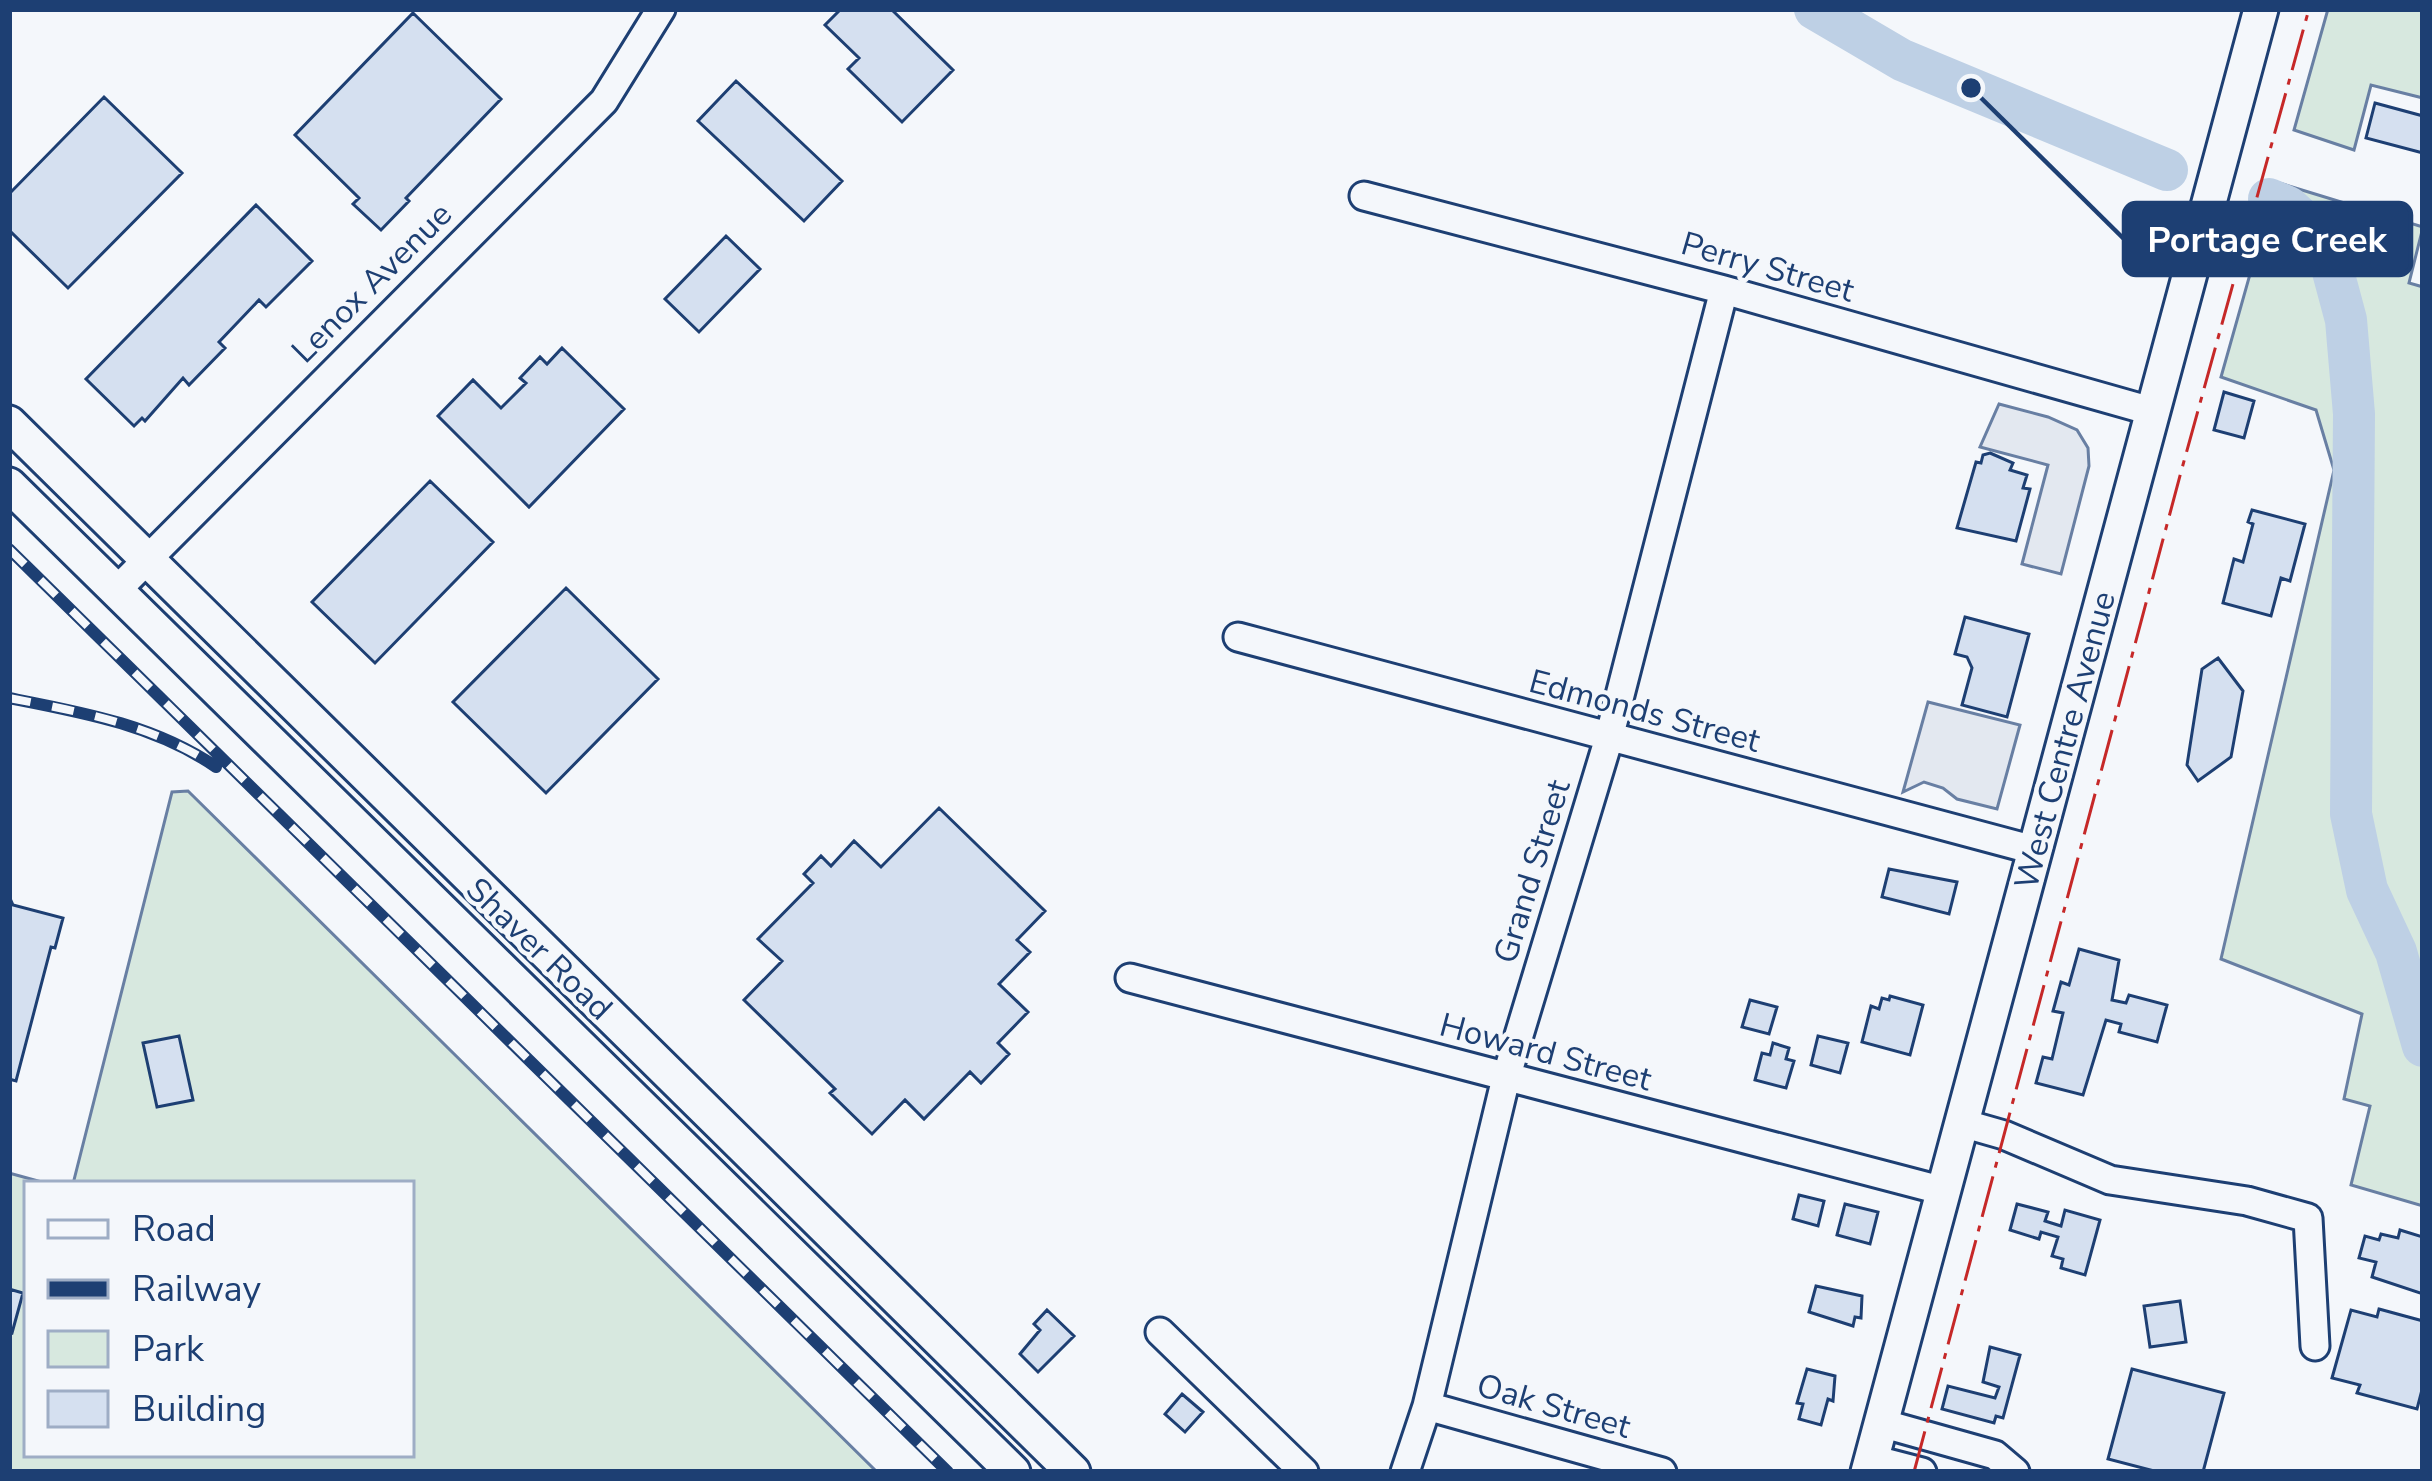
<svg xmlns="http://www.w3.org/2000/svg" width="2432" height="1481" viewBox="0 0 2432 1481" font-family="'Nunito Sans',sans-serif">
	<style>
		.green { fill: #d7e8df; stroke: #687fa3; stroke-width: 3 }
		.parking { fill: #e3e8f0; stroke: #687fa3; stroke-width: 3 }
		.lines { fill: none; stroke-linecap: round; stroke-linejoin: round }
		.river { stroke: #bed0e5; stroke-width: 42 }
		.building { fill: #d5e0f0; stroke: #1d3f73; stroke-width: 3 }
		.minor-casing { stroke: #1d3f73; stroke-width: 33 }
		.major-casing { stroke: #1d3f73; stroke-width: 39 }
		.minor { stroke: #f4f7fb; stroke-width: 27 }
		.major { stroke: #f4f7fb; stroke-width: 33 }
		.rail-casing { stroke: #1d3f73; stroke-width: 12 }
		.rail { stroke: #f4f7fb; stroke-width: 8; stroke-dasharray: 22; stroke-linecap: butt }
		.power { stroke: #c62828; stroke-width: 3; stroke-dasharray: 42 9 6 9; stroke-linecap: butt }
		.labels { text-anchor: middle; stroke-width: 9; stroke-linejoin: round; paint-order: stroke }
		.street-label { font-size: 33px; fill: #1d3f73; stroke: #f4f7fb }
		.leader { fill: none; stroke: #1d3f73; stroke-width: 4.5 }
		.callout-dot { fill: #1d3f73; stroke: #f4f7fb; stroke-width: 4.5 }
		.callout { fill: #1d3f73; stroke: #1d3f73; stroke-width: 4.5 }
		.callout-label { font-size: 36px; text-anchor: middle; font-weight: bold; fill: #fff }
	</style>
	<rect width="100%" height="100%" fill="#f4f7fb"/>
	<path class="green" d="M2328 9H2423V98L2371 85 2354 150 2294 130Z
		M2276 182 2423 227 2409 283 2423 287V1206L2351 1185 2370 1106 2344 1099 2362 1014 2221 959 2334 470 2316 410 2221 377Z
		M188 791 877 1472H9V1173L49 1184H27V1454H411V1184H73L172 792Z"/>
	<path class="parking" d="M1999 404 2048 417 2077 430 2088 448 2089 466 2061 574 2022 564 2048 465 1980 447Z
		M1928 702 2020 725 1997 809 1957 799 1943 788 1924 782 1903 792Z"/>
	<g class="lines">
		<path class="river" d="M1815 9 1902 60 2167 170
			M2269 199 2288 207 2311 228 2331 264 2346 320 2354 414 2351 814 2367 890 2396 952 2423 1046"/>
	</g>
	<path class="building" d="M841 9H891L953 70 902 122 848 69 859 58 825 25Z
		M413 13 501 99 406 198 409 201 381 230 353 204 359 198 295 135Z
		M736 81 842 181 804 221 698 121Z
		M104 97 182 173 68 288 9 230V194Z
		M2375 103 2423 116V153L2366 138Z
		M256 205 312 261 266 307 259 300 219 342 225 348 189 385 183 378 145 421 142 418 134 426 86 379Z
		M726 236 760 269 699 332 665 299Z
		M562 348 624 409 529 507 438 416 473 380 501 408 526 383 520 378 540 357 547 364Z
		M2224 392 2254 401 2244 438 2214 430Z
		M1990 453 2013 463 2010 470 2027 475 2023 488 2030 489 2016 541 1957 528 1976 462 1981 463 1983 455Z
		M430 481 493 542 375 663 312 602Z
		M2252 510 2305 524 2290 581 2281 578 2271 616 2223 603 2234 559 2243 562 2253 524 2248 522Z
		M566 588 658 679 546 793 453 702Z
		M1965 617 2029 634 2007 717 1962 705 1972 668 1967 657 1955 654Z
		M2218 658 2243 691 2231 757 2198 781 2187 765 2202 669Z
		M939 808 1045 911 1017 940 1030 952 999 984 1028 1012 998 1043 1009 1054 981 1083 970 1072 924 1119 905 1100 872 1134 830 1093 835 1089 744 1000 782 961 758 939 813 883 804 874 821 856 831 866 854 841 881 867Z
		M1889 869 1957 882 1949 914 1882 897Z
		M9 896 13 905 63 918 55 948 51 947 16 1081 9 1079Z
		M2079 949 2119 960 2112 1000 2126 1003 2129 995 2167 1005 2157 1042 2119 1032 2121 1024 2106 1020 2083 1095 2036 1083 2043 1057 2052 1059 2063 1013 2053 1011 2061 982 2069 985Z
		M1890 996 1923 1005 1910 1055 1862 1042 1871 1006 1879 1009 1882 998 1889 1000Z
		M1750 1000 1777 1007 1769 1034 1742 1027Z
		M179 1036 193 1100 157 1107 143 1043Z
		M1818 1036 1848 1043 1840 1073 1811 1065Z
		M1773 1043 1789 1048 1786 1059 1794 1061 1786 1088 1755 1080 1762 1053 1770 1055Z
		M1799 1195 1824 1201 1818 1226 1793 1219Z
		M1845 1204 1878 1212 1870 1244 1837 1235Z
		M2017 1204 2048 1212 2045 1221 2061 1226 2065 1210 2100 1220 2085 1275 2061 1268 2063 1259 2052 1256 2058 1237 2041 1232 2039 1239 2010 1230Z
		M2400 1230 2423 1237V1294L2372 1277 2376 1262 2359 1258 2365 1236 2379 1240 2381 1234 2398 1238Z
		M1816 1286 1862 1296 1861 1318 1855 1317 1853 1326 1809 1312Z
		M9 1289 23 1293 12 1333 9 1332Z
		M2180 1301 2186 1342 2150 1347 2144 1306Z
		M2379 1309 2423 1321V1386L2417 1409 2357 1393 2360 1385 2332 1378 2351 1310 2377 1317Z
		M1047 1310 1074 1336 1038 1372 1020 1354 1040 1330 1034 1324Z
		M1990 1347 2020 1355 2003 1418 1996 1416 1994 1423 1942 1409 1948 1386 1995 1398 1999 1387 1983 1382Z
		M1807 1369 1835 1376 1833 1401 1828 1399 1821 1425 1799 1419 1803 1404 1797 1403Z
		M2132 1369 2224 1393 2203 1472H2158L2108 1459Z
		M1182 1394 1203 1412 1185 1432 1165 1414Z"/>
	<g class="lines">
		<g class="minor-casing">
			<path id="minor" d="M1364 196 1724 290 2151 411
				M115 592 604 101 661 9
				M1238 637 2034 850
				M1130 978 1944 1191
				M1962 1123 2004 1135 2110 1180 2247 1201 2308 1218 2315 1346
				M1160 1332 1304 1472
				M1427 1406 1662 1472
				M1881 1423 1995 1455 2015 1472
				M1872 1459 1922 1472
				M1405 1472 1427 1406 1506 1078 1609 738 1724 290"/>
		</g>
		<g class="major-casing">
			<path id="major" d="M9 423 1073 1472
				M9 485 1013 1472
				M1868 1472 2261 9"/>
		</g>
		<use href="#minor" class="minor"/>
		<use href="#major" class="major"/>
		<g class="rail-casing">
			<path id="rail" d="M9 549 948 1472
				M9 698C81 712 155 725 216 767"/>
		</g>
		<use href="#rail" class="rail"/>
		<path class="power" d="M1914 1472 2181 472 2309 9"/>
	</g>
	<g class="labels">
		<g class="street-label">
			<text transform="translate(1768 266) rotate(16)" y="12">Perry Street</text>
			<text transform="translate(371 282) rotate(-45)" y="12">Lenox Avenue</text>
			<text transform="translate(1645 710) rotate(15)" y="12">Edmonds Street</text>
			<text transform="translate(2064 740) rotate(-75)" y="12">West Centre Avenue</text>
			<text transform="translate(1531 871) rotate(-73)" y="12">Grand Street</text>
			<text transform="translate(540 948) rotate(44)" y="12">Shaver Road</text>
			<text transform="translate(1546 1051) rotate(15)" y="12">Howard Street</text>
			<text transform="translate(1554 1405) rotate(16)" y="12">Oak Street</text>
		</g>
	</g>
	<path class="leader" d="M1971 88L2124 239"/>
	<circle class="callout-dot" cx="1971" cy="88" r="12"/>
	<rect class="callout" x="2124" y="203" width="287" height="72" rx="12"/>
	<g class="callout-label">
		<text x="2267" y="252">Portage Creek</text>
	</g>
	<rect width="2432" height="1481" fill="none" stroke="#1d3f73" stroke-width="24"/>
	<rect x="24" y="1181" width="390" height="276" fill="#f4f7fb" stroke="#9eadc5" stroke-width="3"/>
	<rect x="48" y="1220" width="60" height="18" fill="#f4f7fb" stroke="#9eadc5" stroke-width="3"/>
	<text x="132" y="1241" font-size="36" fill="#1d3f73">Road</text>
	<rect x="48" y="1280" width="60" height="18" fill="#1d3f73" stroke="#9eadc5" stroke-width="3"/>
	<text x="132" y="1301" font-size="36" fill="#1d3f73">Railway</text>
	<rect x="48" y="1331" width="60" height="36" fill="#d7e8df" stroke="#9eadc5" stroke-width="3"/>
	<text x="132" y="1361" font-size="36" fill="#1d3f73">Park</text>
	<rect x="48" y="1391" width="60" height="36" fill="#d5e0f0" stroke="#9eadc5" stroke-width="3"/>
	<text x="132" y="1421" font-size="36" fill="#1d3f73">Building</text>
</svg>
